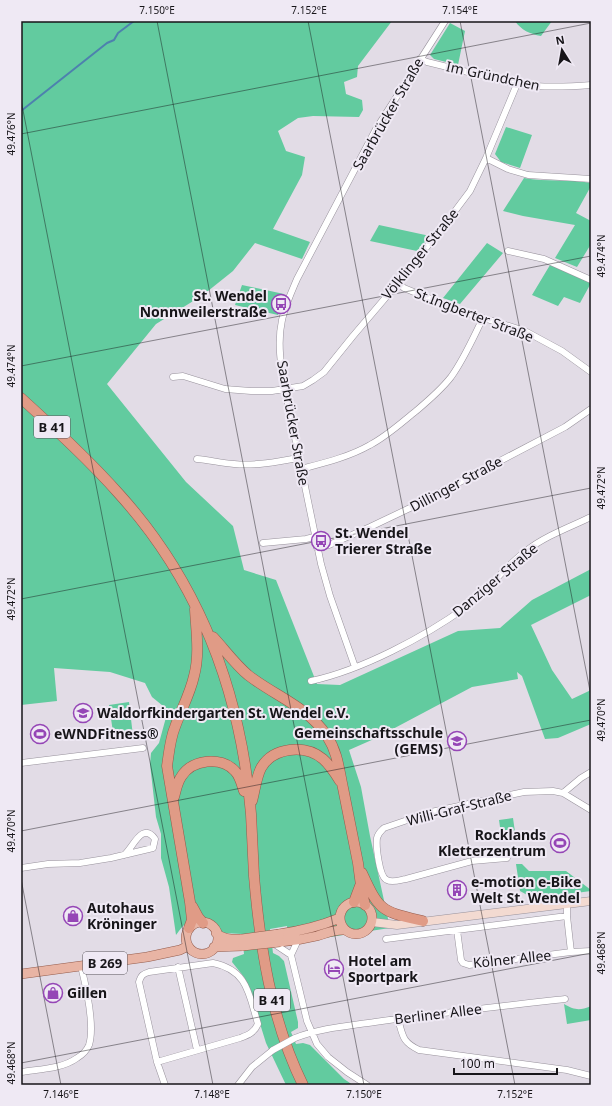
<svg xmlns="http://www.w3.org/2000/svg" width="612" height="1106" viewBox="0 0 612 1106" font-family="'Noto Sans',sans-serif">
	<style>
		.green { fill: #62cb9f }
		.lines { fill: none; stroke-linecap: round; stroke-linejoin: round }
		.stream { stroke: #4d81ae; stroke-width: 2 }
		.minor-casing { stroke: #98929c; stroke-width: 7 }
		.secondary-casing { stroke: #98929c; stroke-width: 9 }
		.primary-casing { stroke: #945c4c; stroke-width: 10 }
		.trunk-casing { stroke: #945c4c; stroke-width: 11 }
		.minor { stroke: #fff; stroke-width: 6 }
		.secondary { stroke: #f3dad1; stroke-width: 8 }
		.primary { stroke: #e8b4a4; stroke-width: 9 }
		.trunk { stroke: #e09b86; stroke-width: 10 }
		.minor-bridge-casing { stroke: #98929c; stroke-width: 7; stroke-linecap: butt }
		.primary-bridge-casing { stroke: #945c4c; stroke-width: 10; stroke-linecap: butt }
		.minor-bridge { stroke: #fff; stroke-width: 6 }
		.primary-bridge { stroke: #e8b4a4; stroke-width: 9 }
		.ticks { fill: none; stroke: #171519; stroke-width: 1; stroke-opacity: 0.45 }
		.labels { text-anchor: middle; stroke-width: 4; stroke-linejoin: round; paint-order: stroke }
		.shield { fill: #efe9f4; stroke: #58555b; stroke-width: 1 }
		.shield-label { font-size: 13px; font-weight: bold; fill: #171519 }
		.street-label { font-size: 14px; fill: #171519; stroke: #efe9f4 }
		.poi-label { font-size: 14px; font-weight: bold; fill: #171519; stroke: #efe9f4; text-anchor: start }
		.neatline { fill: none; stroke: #171519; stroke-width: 1.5 }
		.ticks-label { font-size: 10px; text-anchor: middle; fill: #171519 }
	</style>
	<rect width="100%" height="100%" fill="#e2dce6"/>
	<path class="green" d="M21 21H392L358 66 357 77 344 82 346 94 362 100 363 110 359 117 313 116 298 118 278 131 286 151 305 157 302 175 273 229 310 242 302 259 255 243 233 271 203 295 156 324 107 384 186 482 233 526 244 570 276 580 317 684 340 685 458 631 500 628 532 600 591 569V595L531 625 552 670 572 699 591 690V724L558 738 545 739 522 676 517 672 518 679 472 687 374 739 349 750 361 787 370 836 390 928 290 943 287 926 270 929 273 953 279 956 284 961 298 1022V1028L291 1032 296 1044 303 1043 310 1045 344 1079 353 1085H286L266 1043 248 985 244 977 232 962 233 958 244 954 242 934 223 933C214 922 201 914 187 923 183 925 179 931 176 935L169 887 161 858V834L156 817 150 764 151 753 159 743 168 710 152 697 145 683 110 672 54 668 57 701 21 705Z
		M515 21H552L541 36C530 34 521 30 515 21Z
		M450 23 465 31 458 65 434 59 430 55Z
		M506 127 532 135 520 168 501 162 495 154Z
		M524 178C546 182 569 179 591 183V186L576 213 591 221V244L577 267 555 258 575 225 523 216 503 211Z
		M379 225 430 236 417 251 370 241Z
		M487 243 503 253 460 304 443 298Z
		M550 265 570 273 591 283 580 303 564 297 558 306 532 295Z
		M242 285 284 294 278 315 235 305Z
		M129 702 133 736 114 739 109 705Z
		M513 818 516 839 502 841 499 820Z
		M516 864H522L529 871H566L591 890V891L553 896 531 897 520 891Z
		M564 1004C575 1010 579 1011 591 1006V1020L567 1024Z"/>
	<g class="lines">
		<path class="stream" d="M21 111 107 43 114 40 118 33 134 21"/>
		<g class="minor-casing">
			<path id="minor" d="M420 59 427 62 517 84C542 88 566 87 591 85
				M486 158 508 169 528 175 591 179
				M508 251 544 259 591 280
				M398 283 404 288 458 310 525 331 562 351 591 372
				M173 377 183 376 225 389 251 391H272L303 386 313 380 324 372 353 336 398 283 449 219 470 191 486 158 517 84
				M197 459C209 460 221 463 234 464 255 466 277 462 298 458
				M301 469C324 463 349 457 370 445 387 436 401 423 416 411 429 400 441 390 451 377 464 359 473 338 483 318
				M263 543 306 539 314 537
				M317 548 329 545 370 527 412 507 565 427 591 409
				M355 667 330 596 321 564 285 389C281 367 277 343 282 320 285 306 291 293 297 279L376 129 445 21
				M311 681C362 670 424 637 466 607 489 590 504 567 526 551 545 536 570 527 591 517
				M21 763 143 748
				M563 793 581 778 591 772
				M507 858 472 861 406 879C400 880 392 883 387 880 379 877 376 846 377 838 378 833 381 831 384 828L431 812 524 792 553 791 563 793 591 810
				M21 868 48 864 80 863 111 858 153 848 155 839C142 821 133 848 124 855
				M567 904V916L571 952 591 951
				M457 930 461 960 463 963 469 965 571 952
				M386 939 567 916
				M298 940 291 955 307 1021 317 1044 328 1057 347 1072 367 1085
				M273 943 291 955
				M178 967 197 1050
				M398 1019C403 1036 402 1042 419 1050L567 1070 591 1076
				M295 1038C320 1028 348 1026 375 1022 438 1013 502 1006 565 999
				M157 1062 240 1038C248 1035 254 1033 258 1024 249 995 248 970 213 963L149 972C143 974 141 975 139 982L157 1062 165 1085
				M21 1072C39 1069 62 1069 77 1058 82 1055 87 1050 89 1045 95 1026 86 986 81 966
				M238 1085 252 1067 273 1050"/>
		</g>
		<g class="secondary-casing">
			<path id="secondary" d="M372 922 397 925 591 901"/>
		</g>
		<g class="primary-casing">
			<path id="primary" d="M340 918a16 16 0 1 1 32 0a16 16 0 1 1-32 0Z
				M186 938a16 16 0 1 1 32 0a16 16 0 1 1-32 0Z
				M216 933C223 940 233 939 242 939
				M279 934C301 931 320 926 340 918
				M280 942C293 941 305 939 317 936 327 933 335 929 345 930
				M214 947 243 946
				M21 974 147 957 180 950 188 946"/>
		</g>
		<g class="trunk-casing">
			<path id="trunk" d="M21 398C55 429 90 461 120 495 201 585 241 695 251 814 252 835 253 855 254 876 260 947 271 1020 303 1085
				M213 637C225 650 235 664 248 675 275 696 308 707 327 736 338 753 339 770 343 788 348 813 353 838 358 863 360 877 361 891 365 905
				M174 797C176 790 177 783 181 777 192 759 221 756 235 771 240 776 242 785 244 791
				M252 801C255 790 256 778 261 768 273 747 305 744 323 759 330 765 335 773 340 781
				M362 873C380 912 381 911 423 921
				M354 902 360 886
				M192 906 198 917 203 923
				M189 928 192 920 190 902 167 766C169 753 170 739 175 727 181 710 190 694 194 676 200 654 196 630 195 609"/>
		</g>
		<use href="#minor" class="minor"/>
		<use href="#secondary" class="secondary"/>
		<use href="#primary" class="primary"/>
		<use href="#trunk" class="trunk"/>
		<g class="minor-bridge-casing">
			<path id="minor-bridge" d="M273 1050 295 1038"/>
		</g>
		<g class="primary-bridge-casing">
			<path id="primary-bridge" d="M242 939 279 934
				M243 946 280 942"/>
		</g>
		<use href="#minor-bridge" class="minor-bridge"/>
		<use href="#primary-bridge" class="primary-bridge"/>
	</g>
	<path class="ticks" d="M157 21 364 1085M308 21 515 1085M460 21 591 696M21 100 213 1085M21 134 591 23M21 366 591 256M21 599 591 488M21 831 591 720M21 879 61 1085M21 1063 591 953"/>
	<defs>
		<g id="bus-ring" transform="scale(1)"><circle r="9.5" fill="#efe9f4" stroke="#9546b6" stroke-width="1.5"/><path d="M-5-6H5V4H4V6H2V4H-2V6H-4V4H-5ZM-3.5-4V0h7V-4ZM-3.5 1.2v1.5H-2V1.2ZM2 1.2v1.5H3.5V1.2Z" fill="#9546b6"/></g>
		<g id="school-ring" transform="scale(1)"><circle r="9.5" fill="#efe9f4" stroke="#9546b6" stroke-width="1.5"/><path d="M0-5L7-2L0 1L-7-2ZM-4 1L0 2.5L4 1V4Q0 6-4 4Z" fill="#9546b6"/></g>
		<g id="stadium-ring" transform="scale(1)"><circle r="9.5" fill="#efe9f4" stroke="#9546b6" stroke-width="1.5"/><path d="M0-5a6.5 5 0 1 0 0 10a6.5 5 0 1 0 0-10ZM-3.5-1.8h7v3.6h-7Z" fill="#9546b6"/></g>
		<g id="building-ring" transform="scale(1)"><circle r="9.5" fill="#efe9f4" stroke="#9546b6" stroke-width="1.5"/><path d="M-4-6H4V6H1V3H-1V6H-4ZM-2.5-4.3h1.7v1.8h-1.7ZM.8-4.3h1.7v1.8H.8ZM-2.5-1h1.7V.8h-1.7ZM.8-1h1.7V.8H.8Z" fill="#9546b6"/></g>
		<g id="shop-ring" transform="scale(1)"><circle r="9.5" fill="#efe9f4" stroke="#9546b6" stroke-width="1.5"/><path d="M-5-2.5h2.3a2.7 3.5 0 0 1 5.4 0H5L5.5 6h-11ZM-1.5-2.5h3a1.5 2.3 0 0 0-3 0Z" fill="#9546b6"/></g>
		<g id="hotel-ring" transform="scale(1)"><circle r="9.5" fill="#efe9f4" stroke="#9546b6" stroke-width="1.5"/><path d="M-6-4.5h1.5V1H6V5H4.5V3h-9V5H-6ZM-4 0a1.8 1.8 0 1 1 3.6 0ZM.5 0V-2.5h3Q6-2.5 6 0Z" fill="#9546b6"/></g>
	</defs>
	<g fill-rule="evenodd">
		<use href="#bus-ring" x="281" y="304"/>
		<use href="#bus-ring" x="321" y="541"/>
		<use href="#school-ring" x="83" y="713"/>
		<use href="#stadium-ring" x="40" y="734"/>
		<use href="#school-ring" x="457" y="741"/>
		<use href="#stadium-ring" x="560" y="843"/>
		<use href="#building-ring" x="457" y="890"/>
		<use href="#shop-ring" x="73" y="916"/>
		<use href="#hotel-ring" x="334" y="969"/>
		<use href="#shop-ring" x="53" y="993"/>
	</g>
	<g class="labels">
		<g class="shield">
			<rect x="34" y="416" width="36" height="22" rx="3"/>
			<rect x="83" y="952" width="44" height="22" rx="3"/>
			<rect x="254" y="989" width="36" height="22" rx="3"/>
		</g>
		<g class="shield-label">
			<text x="52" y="432">B 41</text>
			<text x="105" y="968">B 269</text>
			<text x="272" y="1005">B 41</text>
		</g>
		<g class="street-label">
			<text transform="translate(493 76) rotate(12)" y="5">Im Gründchen</text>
			<text transform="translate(388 114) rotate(-60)" y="5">Saarbrücker Straße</text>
			<text transform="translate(420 254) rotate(-51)" y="5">Völklinger Straße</text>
			<text transform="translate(474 315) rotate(21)" y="5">St.Ingberter Straße</text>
			<text transform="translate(293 423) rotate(80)" y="5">Saarbrücker Straße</text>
			<text transform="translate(456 484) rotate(-28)" y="5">Dillinger Straße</text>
			<text transform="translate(495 580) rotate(-40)" y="5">Danziger Straße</text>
			<text transform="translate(459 808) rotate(-14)" y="5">Willi-Graf-Straße</text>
			<text transform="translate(512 959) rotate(-6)" y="5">Kölner Allee</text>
			<text transform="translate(438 1014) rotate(-7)" y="5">Berliner Allee</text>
		</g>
		<g class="poi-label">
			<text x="267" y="301" text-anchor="end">St. Wendel<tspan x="267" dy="16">Nonnweilerstraße</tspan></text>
			<text x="335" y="538">St. Wendel<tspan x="335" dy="16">Trierer Straße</tspan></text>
			<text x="97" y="718">Waldorfkindergarten St. Wendel e.V.</text>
			<text x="443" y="738" text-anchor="end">Gemeinschaftsschule<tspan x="443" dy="16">(GEMS)</tspan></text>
			<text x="54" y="739">eWNDFitness®</text>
			<text x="546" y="840" text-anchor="end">Rocklands<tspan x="546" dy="16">Kletterzentrum</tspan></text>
			<text x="471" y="887">e-motion e-Bike<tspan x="471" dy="16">Welt St. Wendel</tspan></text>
			<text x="87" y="913">Autohaus<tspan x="87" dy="16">Kröninger</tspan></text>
			<text x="348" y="966">Hotel am<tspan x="348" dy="16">Sportpark</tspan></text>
			<text x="67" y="998">Gillen</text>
		</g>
	</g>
	<rect width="612" height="1106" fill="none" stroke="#efe9f4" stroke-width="44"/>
	<g transform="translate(562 50) rotate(349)" stroke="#efe9f4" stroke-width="3" paint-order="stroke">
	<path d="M0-3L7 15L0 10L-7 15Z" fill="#171519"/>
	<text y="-6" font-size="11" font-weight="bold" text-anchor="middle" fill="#171519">N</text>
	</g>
	<path d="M454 1068v6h103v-6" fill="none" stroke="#171519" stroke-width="2"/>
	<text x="460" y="1068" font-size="12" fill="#171519" stroke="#efe9f4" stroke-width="3" paint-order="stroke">100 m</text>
	<rect x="22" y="22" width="568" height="1062" class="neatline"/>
	<g class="ticks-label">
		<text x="157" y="14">7.150°E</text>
		<text x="309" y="14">7.152°E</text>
		<text x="460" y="14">7.154°E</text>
		<text transform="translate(11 134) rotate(-90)" y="4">49.476°N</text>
		<text transform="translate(601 256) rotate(-90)" y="4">49.474°N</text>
		<text transform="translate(11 366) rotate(-90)" y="4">49.474°N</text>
		<text transform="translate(601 488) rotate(-90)" y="4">49.472°N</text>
		<text transform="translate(11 599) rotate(-90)" y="4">49.472°N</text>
		<text transform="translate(601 720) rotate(-90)" y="4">49.470°N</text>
		<text transform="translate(11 831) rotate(-90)" y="4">49.470°N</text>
		<text transform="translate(601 953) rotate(-90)" y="4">49.468°N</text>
		<text transform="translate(11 1063) rotate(-90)" y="4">49.468°N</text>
		<text x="61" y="1098">7.146°E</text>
		<text x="212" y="1098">7.148°E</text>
		<text x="364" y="1098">7.150°E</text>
		<text x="515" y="1098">7.152°E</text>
	</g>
</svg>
